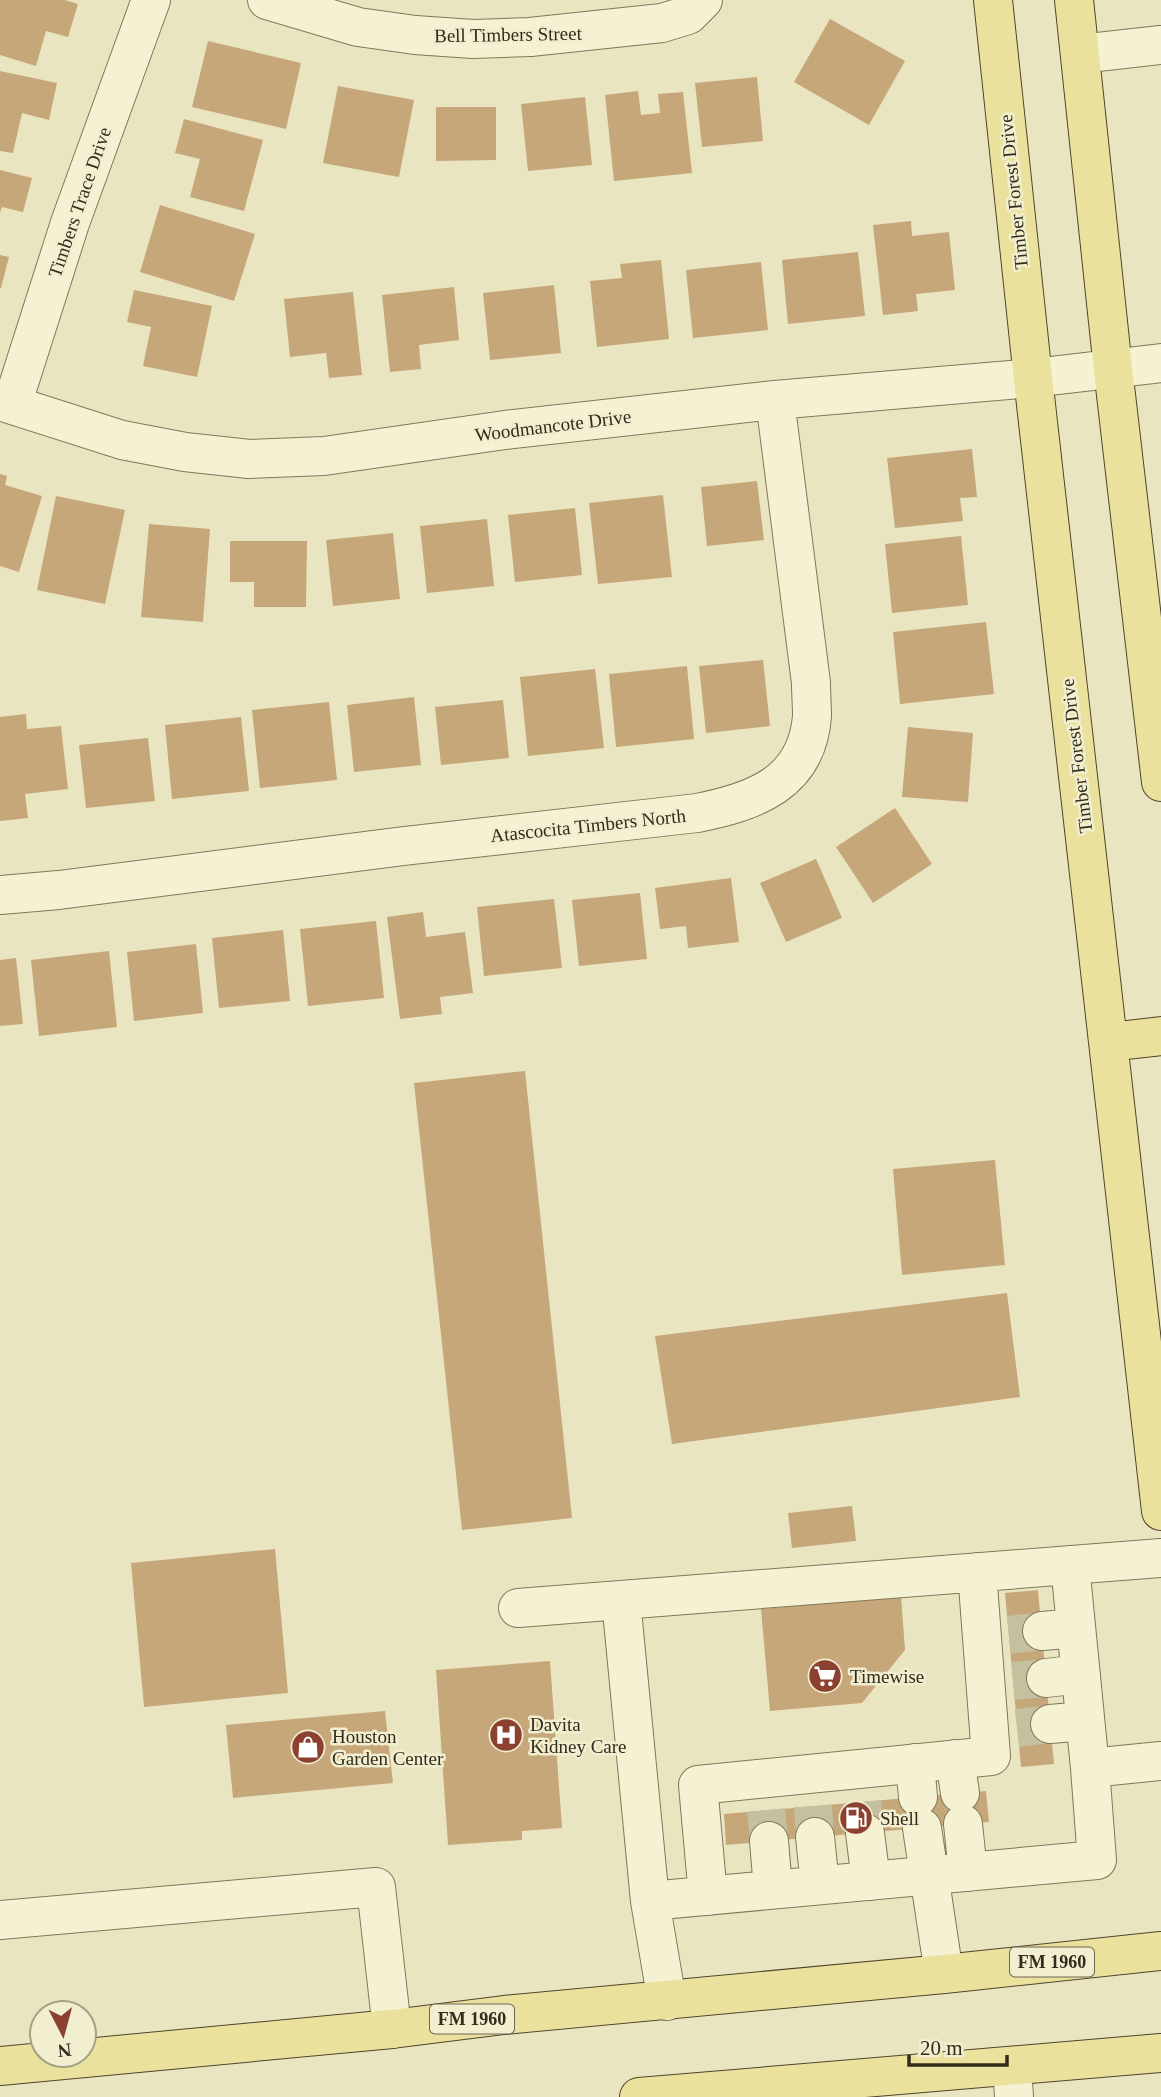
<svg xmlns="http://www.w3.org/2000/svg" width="1161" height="2097" viewBox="0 0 1161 2097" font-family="'Times New Roman',serif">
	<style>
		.building { fill: #c5a77a }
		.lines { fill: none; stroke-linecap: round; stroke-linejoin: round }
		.minor-tunnel { stroke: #c5c0a0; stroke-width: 38; stroke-dasharray: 38 19; stroke-linecap: butt }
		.minor-casing { stroke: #82775a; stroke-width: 40 }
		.major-casing { stroke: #4f442e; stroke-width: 40 }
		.minor { stroke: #f5f2d4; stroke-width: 38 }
		.major { stroke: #eae19c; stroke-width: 38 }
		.labels { text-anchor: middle; stroke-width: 5; stroke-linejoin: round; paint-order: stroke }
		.shield { fill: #f2eed0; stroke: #6c6653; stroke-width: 2 }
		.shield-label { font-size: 18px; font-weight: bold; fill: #332c1d }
		.street-label { font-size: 19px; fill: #332c1d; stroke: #f2eed0 }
		.poi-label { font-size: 19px; fill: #332c1d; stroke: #f2eed0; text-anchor: start }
	</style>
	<rect width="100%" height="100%" fill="#eae5c1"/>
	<path class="building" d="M0 0H65L78 4 68 37 46 31 36 66 0 55Z
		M830 19 905 61 869 125 794 82Z
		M208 41 301 63 286 129 192 107Z
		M0 71 57 83 49 120 22 113 13 153 0 151Z
		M757 77 763 141 702 147 695 83Z
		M338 86 414 100 399 177 323 163Z
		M638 91 641 115 660 113 658 94 683 92 692 173 614 181 605 95Z
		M585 97 592 165 528 171 521 104Z
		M436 107H496V160L436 161Z
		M184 119 263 140 244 211 190 197 200 159 175 153Z
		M0 170 32 178 23 212 2 207 0 213Z
		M160 205 255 234 234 301 140 272Z
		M911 221 912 236 949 232 955 290 916 294 918 311 883 315 873 225Z
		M858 252 865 316 788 324 782 260Z
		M0 255 9 257 1 288H0Z
		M661 260 669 339 597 347 590 281 622 278 620 264Z
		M761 262 768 330 693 338 686 270Z
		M554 285 561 353 490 360 483 293Z
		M454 287 459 340 419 345 421 369 390 372 382 295Z
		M134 290 212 306 197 377 143 366 151 327 127 322Z
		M353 292 362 375 329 378 326 353 290 357 284 299Z
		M972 449 977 497 960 498 963 521 895 528 887 458Z
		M0 474 7 476 5 485 42 496 19 572 0 566Z
		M757 481 764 540 707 546 701 487Z
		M663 495 672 577 598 584 589 503Z
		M56 496 125 510 105 604 37 590Z
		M575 508 582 575 515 582 508 515Z
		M487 519 494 586 427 593 420 526Z
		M149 524 210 529 203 622 141 617Z
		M393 533 400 599 333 606 326 540Z
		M961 536 968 605 892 613 885 544Z
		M230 541H307L306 607H254V582H230Z
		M986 622 994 694 900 704 893 632Z
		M763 660 770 726 706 733 699 666Z
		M687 666 694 739 616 747 609 674Z
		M595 669 604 748 528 756 520 677Z
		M414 697 421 765 354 772 347 705Z
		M503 700 509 758 441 765 435 707Z
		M329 702 337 780 260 788 252 710Z
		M26 714 27 729 61 726 68 789 25 794 28 818 0 821V717Z
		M241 717 249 791 172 799 165 725Z
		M908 727 973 733 968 802 902 797Z
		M148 738 155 801 86 808 79 745Z
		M895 808 932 864 873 903 836 847Z
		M816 859 842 918 786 942 760 883Z
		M731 878 739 942 688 948 686 926 660 929 655 888Z
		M640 893 647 959 579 966 572 900Z
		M554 899 562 968 484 976 477 907Z
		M423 912 426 937 465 932 473 993 440 997 442 1014 400 1019 387 917Z
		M376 921 384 998 308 1006 300 929Z
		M283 930 290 1001 219 1008 212 938Z
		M196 944 203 1013 134 1021 127 952Z
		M109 951 117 1027 39 1036 31 960Z
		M16 958 23 1024 0 1026V960Z
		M525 1071 572 1518 462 1530 414 1083Z
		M995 1160 1005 1265 902 1275 893 1169Z
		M1007 1293 1020 1397 672 1444 655 1336Z
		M852 1506 856 1541 792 1548 788 1513Z
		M275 1549 288 1693 144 1707 131 1563Z
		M1038 1590 1054 1764 1021 1767 1005 1593Z
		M901 1596 905 1650 862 1703 770 1711 761 1609Z
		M550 1661 562 1828 522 1831V1840L448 1845 436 1670Z
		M385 1711 393 1783 233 1798 226 1725Z
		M986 1791 989 1822 726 1845 724 1814Z"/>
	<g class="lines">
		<path class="minor-tunnel" d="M1009 1635 1042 1631
			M1013 1681 1046 1678
			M1017 1728 1050 1724
			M862 1802 865 1833
			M813 1806 815 1837
			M766 1810 769 1841"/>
		<g class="minor-casing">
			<path id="minor" d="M267 0 358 27 415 35 473 39 530 37 662 23 688 15 703 0
				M1080 54 1161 45
				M0 401 122 440 185 452 249 459 324 456 505 430 775 400 1033 378 1161 363
				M12 405 70 223 151 0
				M0 895 59 890 404 846 697 813C753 802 807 784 812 716 812 705 811 694 811 683L775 400
				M1070 1565 1090 1768 1161 1761
				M518 1608 621 1600
				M1042 1631 1076 1628
				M1046 1678 1081 1674
				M1050 1724 1085 1721
				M955 1759 960 1793
				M915 1763 918 1797
				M963 1824 968 1872
				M922 1828 944 1974
				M865 1833 871 1881
				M815 1837 820 1885
				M769 1841 773 1889
				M708 1896 698 1785 991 1756 977 1572
				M650 1901 1097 1860 1090 1768
				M0 1920 376 1887 392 2029
				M667 2001 650 1901 621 1600 1161 1558
				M1012 2066 1014 2097"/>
		</g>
		<g class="major-casing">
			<path id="major" d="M993 0 1033 378 1161 1511
				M1074 0 1113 369 1161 782
				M1109 1042 1161 1036
				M0 2066 392 2029 504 2015 944 1974 1161 1951
				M639 2097 1161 2053"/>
		</g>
		<use href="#minor" class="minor"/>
		<use href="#major" class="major"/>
	</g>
	<defs>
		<g id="supermarket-disc" transform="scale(1.75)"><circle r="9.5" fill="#8b4030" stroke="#f2eed0"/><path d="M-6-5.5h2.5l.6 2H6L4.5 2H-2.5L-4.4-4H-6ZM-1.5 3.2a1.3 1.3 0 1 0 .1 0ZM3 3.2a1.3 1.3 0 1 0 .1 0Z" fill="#fff"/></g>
		<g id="hospital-disc" transform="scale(1.75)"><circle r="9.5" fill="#8b4030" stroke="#f2eed0"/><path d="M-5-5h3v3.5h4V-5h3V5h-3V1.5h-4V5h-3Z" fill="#fff"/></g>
		<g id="shop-disc" transform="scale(1.75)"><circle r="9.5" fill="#8b4030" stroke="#f2eed0"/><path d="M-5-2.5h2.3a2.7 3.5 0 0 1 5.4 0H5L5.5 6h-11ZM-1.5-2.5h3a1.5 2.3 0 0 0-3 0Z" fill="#fff"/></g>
		<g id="fuel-disc" transform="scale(1.75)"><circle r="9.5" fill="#8b4030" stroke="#f2eed0"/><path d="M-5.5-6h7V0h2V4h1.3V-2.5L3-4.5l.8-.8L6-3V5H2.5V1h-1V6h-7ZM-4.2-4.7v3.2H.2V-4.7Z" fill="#fff"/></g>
	</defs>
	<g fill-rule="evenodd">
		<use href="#supermarket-disc" x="825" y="1676"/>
		<use href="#hospital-disc" x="506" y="1735"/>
		<use href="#shop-disc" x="308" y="1747"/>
		<use href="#fuel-disc" x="856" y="1818"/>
	</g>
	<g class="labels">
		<g class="shield">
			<rect x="1010" y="1947.5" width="84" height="29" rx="5"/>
			<rect x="430" y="2004.5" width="84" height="29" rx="5"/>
		</g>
		<g class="shield-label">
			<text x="1052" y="1968">FM 1960</text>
			<text x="472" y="2025">FM 1960</text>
		</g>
		<g class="street-label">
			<text transform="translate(508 34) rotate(-1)" y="7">Bell Timbers Street</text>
			<text transform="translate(1013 192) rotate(-96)" y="7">Timber Forest Drive</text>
			<text transform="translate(79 202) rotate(-71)" y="7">Timbers Trace Drive</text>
			<text transform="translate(553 425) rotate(-7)" y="7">Woodmancote Drive</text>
			<text transform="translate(1076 756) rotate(-97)" y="7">Timber Forest Drive</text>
			<text transform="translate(588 825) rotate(-6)" y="7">Atascocita Timbers North</text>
		</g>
		<g class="poi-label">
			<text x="850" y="1683">Timewise</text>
			<text x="530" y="1731">Davita<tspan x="530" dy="22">Kidney Care</tspan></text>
			<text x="332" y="1743">Houston<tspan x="332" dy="22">Garden Center</tspan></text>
			<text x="880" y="1825">Shell</text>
		</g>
	</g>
	<g transform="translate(63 2034) rotate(174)"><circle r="33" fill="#f2eed0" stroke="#a6a088" stroke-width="2"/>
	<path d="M0-5L12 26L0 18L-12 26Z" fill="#8b4030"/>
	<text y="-10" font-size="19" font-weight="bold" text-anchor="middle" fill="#332c1d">N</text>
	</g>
	<path d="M909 2055v10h98v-10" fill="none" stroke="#332c1d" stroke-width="3.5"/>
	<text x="920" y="2055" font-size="21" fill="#332c1d" stroke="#f2eed0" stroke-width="5" paint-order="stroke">20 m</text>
</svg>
